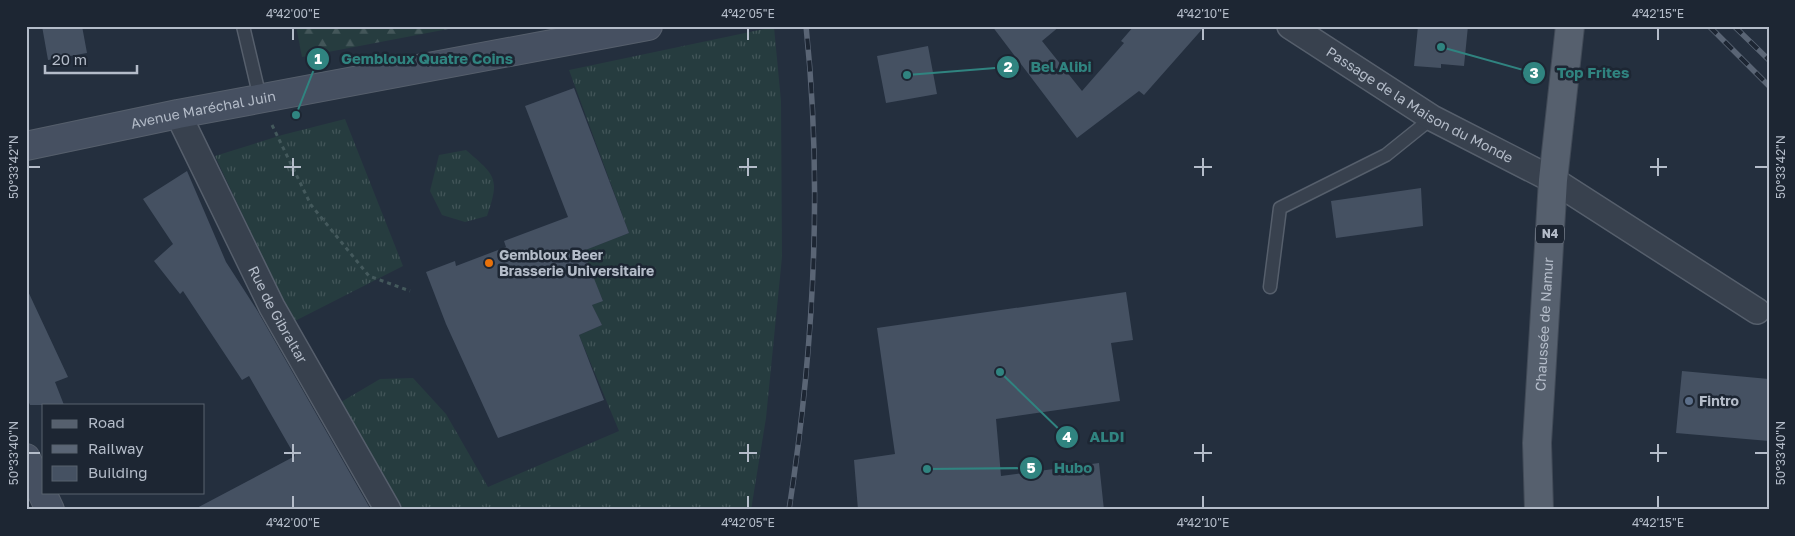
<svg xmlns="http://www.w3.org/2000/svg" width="1795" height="536" viewBox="0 0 1795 536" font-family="'Golos Text',sans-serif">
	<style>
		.grass { fill: url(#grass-tufts) }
		.forest { fill: url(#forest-firs) }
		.building { fill: #455162 }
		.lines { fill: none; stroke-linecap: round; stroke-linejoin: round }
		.lane-casing { stroke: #565f6c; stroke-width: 15 }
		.street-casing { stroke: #565f6c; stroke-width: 28 }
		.secondary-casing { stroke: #565f6c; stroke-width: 30 }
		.primary-casing { stroke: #414a57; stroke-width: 30 }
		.path { stroke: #44595c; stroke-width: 3; stroke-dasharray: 4 4; stroke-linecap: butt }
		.lane { stroke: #38414e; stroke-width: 12 }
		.street { stroke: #38414e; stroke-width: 25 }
		.secondary { stroke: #465061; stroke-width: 28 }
		.primary { stroke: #56606e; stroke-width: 28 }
		.rail-casing { stroke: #5a6575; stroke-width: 5.5 }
		.rail { stroke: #1d2633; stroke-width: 4; stroke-dasharray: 11; stroke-linecap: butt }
		.ticks { fill: none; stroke: #b4bcc9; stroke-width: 2 }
		.food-dot { fill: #e8710a; stroke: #1d2633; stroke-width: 2 }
		.service-dot { fill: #5c6f8a; stroke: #1d2633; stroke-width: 2 }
		.labels { text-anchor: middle; stroke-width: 5; stroke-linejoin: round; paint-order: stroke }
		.shield { fill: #1d2633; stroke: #878f9c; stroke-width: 1 }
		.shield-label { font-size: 12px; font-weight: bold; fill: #b4bcc9 }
		.street-label { font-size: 14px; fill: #b4bcc9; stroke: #1d2633 }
		.poi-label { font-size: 14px; font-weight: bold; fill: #b4bcc9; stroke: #1d2633; text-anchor: start }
		.leader { fill: none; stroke: #308480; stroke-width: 2 }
		.callout-dot { fill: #308480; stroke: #1d2633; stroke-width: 2 }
		.mark-label { font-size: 15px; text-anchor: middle; font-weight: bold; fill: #fff }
		.callout-label { font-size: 15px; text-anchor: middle; font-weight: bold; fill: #308480; stroke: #1d2633; stroke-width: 5; stroke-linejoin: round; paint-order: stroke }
		.neatline { fill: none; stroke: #b4bcc9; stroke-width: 2 }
		.ticks-label { font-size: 12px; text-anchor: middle; fill: #b4bcc9 }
	</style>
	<defs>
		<pattern id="grass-tufts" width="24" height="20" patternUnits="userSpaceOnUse" patternTransform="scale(1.25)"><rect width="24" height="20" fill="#263c3f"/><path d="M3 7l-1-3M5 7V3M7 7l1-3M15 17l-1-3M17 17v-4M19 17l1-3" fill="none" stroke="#435659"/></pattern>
		<pattern id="forest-firs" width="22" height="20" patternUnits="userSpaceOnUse" patternTransform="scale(1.25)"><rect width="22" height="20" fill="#263c3f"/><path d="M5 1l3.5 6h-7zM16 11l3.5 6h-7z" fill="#435659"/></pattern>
	</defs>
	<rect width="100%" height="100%" fill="#242f3e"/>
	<path class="grass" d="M774 27 781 101 782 257 766 418 751 510H404L341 402 380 379 413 378 446 414 488 487 619 431 579 335 602 325 592 305 603 300 580 252 629 233 569 70Z
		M345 119 403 266 293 322 215 156 282 135Z
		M466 150C496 176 500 178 487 216L465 222 442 215 430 191 439 155Z"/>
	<path class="forest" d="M296 26H464L302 57Z"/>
	<path class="building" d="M42 26H82L87 53 48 60Z
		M992 26H1060L1042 41 1082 91 1124 43 1121 41 1134 26H1205L1144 95 1139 91 1077 138Z
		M1418 26H1468L1464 66 1441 64V68L1414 66Z
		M928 46 937 94 886 103 877 56Z
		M574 88 629 233 583 251 603 301 592 305 602 325 579 335 604 400 498 438 446 324 426 272 455 261 456 266 506 247 504 241 568 217 525 106Z
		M187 171 226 262 257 310 371 510H193L295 456 249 376 242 380 183 291 180 294 154 261 173 244 143 199Z
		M1421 188 1423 226 1336 238 1331 201Z
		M26 287 68 377 55 382 64 405H30L26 396Z
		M1126 292 1133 340 1111 343 1120 401 996 419 1001 476 1099 463 1104 510H858L854 460 895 454 877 328Z
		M1682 371 1769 379V441L1676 433Z"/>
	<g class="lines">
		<g class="lane-casing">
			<path id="lane" d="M243 26 260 98
				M1270 287 1280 208 1386 155 1432 118"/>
		</g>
		<g class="street-casing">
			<g id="street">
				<path id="s1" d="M1290 26 1432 118 1553 180 1757 311"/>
				<path id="s2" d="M178 114 272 307 388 510"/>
			</g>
		</g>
		<g class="secondary-casing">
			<g id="secondary">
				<path id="s3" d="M26 146 178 114 648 26"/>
				<path d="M26 458 50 510"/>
			</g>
		</g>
		<g class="primary-casing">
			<g id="primary">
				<path id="s4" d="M1539 510 1537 443 1553 180 1570 26"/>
			</g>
		</g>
		<path class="path" d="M272 125 311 205 369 276 410 291"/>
		<use href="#lane" class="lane"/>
		<use href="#street" class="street"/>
		<use href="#secondary" class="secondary"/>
		<use href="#primary" class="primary"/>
		<g class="rail-casing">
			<path id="rail" d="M1709 26 1769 86
				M1734 26 1769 60
				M789 510C814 349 823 188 806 26"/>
		</g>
		<use href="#rail" class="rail"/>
	</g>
	<path class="ticks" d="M293 28V40M748 28V40M1203 28V40M1658 28V40M293 158V176M748 158V176M1203 158V176M1658 158V176M28 167H40M284 167H301M739 167H757M1194 167H1212M1650 167H1667M1755 167H1768M293 444V462M748 444V462M1203 444V462M1658 444V462M28 453H40M284 453H301M739 453H757M1194 453H1212M1650 453H1667M1755 453H1768M293 496V508M748 496V508M1203 496V508M1658 496V508"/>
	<circle class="food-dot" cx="489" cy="263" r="5"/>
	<circle class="service-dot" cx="1689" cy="401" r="5"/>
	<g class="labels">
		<rect class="shield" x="1536" y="224.5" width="28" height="19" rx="4"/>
		<g class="shield-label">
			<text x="1550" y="238">N4</text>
		</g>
		<g class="street-label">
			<text dy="5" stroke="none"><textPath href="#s1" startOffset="152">Passage de la Maison du Monde</textPath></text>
			<text dy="5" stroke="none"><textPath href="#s3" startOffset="181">Avenue Maréchal Juin</textPath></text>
			<text dy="5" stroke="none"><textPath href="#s2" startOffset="224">Rue de Gibraltar</textPath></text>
			<text dy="5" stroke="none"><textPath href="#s4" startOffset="186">Chaussée de Namur</textPath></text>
		</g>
		<g class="poi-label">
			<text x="499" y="260">Gembloux Beer<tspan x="499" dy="16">Brasserie Universitaire</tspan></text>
			<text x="1699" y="406">Fintro</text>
		</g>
	</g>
	<path class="leader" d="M296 115L318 59M907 75L1008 67M1441 47L1534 73M1000 372L1067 437M927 469L1031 468"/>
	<g class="callout-dot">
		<circle cx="296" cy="115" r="5"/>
		<circle cx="907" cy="75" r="5"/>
		<circle cx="1441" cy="47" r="5"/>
		<circle cx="1000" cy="372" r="5"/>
		<circle cx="927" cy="469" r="5"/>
		<circle cx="318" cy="59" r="12"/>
		<circle cx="1008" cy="67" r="12"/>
		<circle cx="1534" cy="73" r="12"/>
		<circle cx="1067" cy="437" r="12"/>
		<circle cx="1031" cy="468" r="12"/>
	</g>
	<g class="mark-label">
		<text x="318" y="64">1</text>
		<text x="1008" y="72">2</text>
		<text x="1534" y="78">3</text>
		<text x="1067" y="442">4</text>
		<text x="1031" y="473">5</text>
	</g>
	<g class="callout-label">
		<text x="427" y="64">Gembloux Quatre Coins</text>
		<text x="1061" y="72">Bel Alibi</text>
		<text x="1593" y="78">Top Frites</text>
		<text x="1107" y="442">ALDI</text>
		<text x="1073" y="473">Hubo</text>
	</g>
	<rect width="1795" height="536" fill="none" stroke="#1d2633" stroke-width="55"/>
	<rect x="42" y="404" width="162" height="90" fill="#1d2633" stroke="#59626f"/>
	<rect x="52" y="420" width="25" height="8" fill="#56606e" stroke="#59626f"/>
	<text x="88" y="428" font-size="15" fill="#b4bcc9">Road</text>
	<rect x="52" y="445" width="25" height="8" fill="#5a6575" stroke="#59626f"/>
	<text x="88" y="454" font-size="15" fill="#b4bcc9">Railway</text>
	<rect x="52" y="466" width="25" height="15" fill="#455162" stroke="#59626f"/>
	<text x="88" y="478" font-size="15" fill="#b4bcc9">Building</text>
	<path d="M45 65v8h92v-8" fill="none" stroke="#b4bcc9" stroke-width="2.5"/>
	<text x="52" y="65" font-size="15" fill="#b4bcc9" stroke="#1d2633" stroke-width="4" paint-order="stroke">20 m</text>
	<rect x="28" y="28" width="1740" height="480" class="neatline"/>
	<g class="ticks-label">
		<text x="293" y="18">4°42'00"E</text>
		<text x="748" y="18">4°42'05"E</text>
		<text x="1203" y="18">4°42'10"E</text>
		<text x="1658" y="18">4°42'15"E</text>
		<text transform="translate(14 167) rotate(-90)" y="4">50°33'42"N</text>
		<text transform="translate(1781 167) rotate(-90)" y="4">50°33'42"N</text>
		<text transform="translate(14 453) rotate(-90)" y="4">50°33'40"N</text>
		<text transform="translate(1781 453) rotate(-90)" y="4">50°33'40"N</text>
		<text x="293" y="527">4°42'00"E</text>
		<text x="748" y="527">4°42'05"E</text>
		<text x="1203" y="527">4°42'10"E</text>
		<text x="1658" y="527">4°42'15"E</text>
	</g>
</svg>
